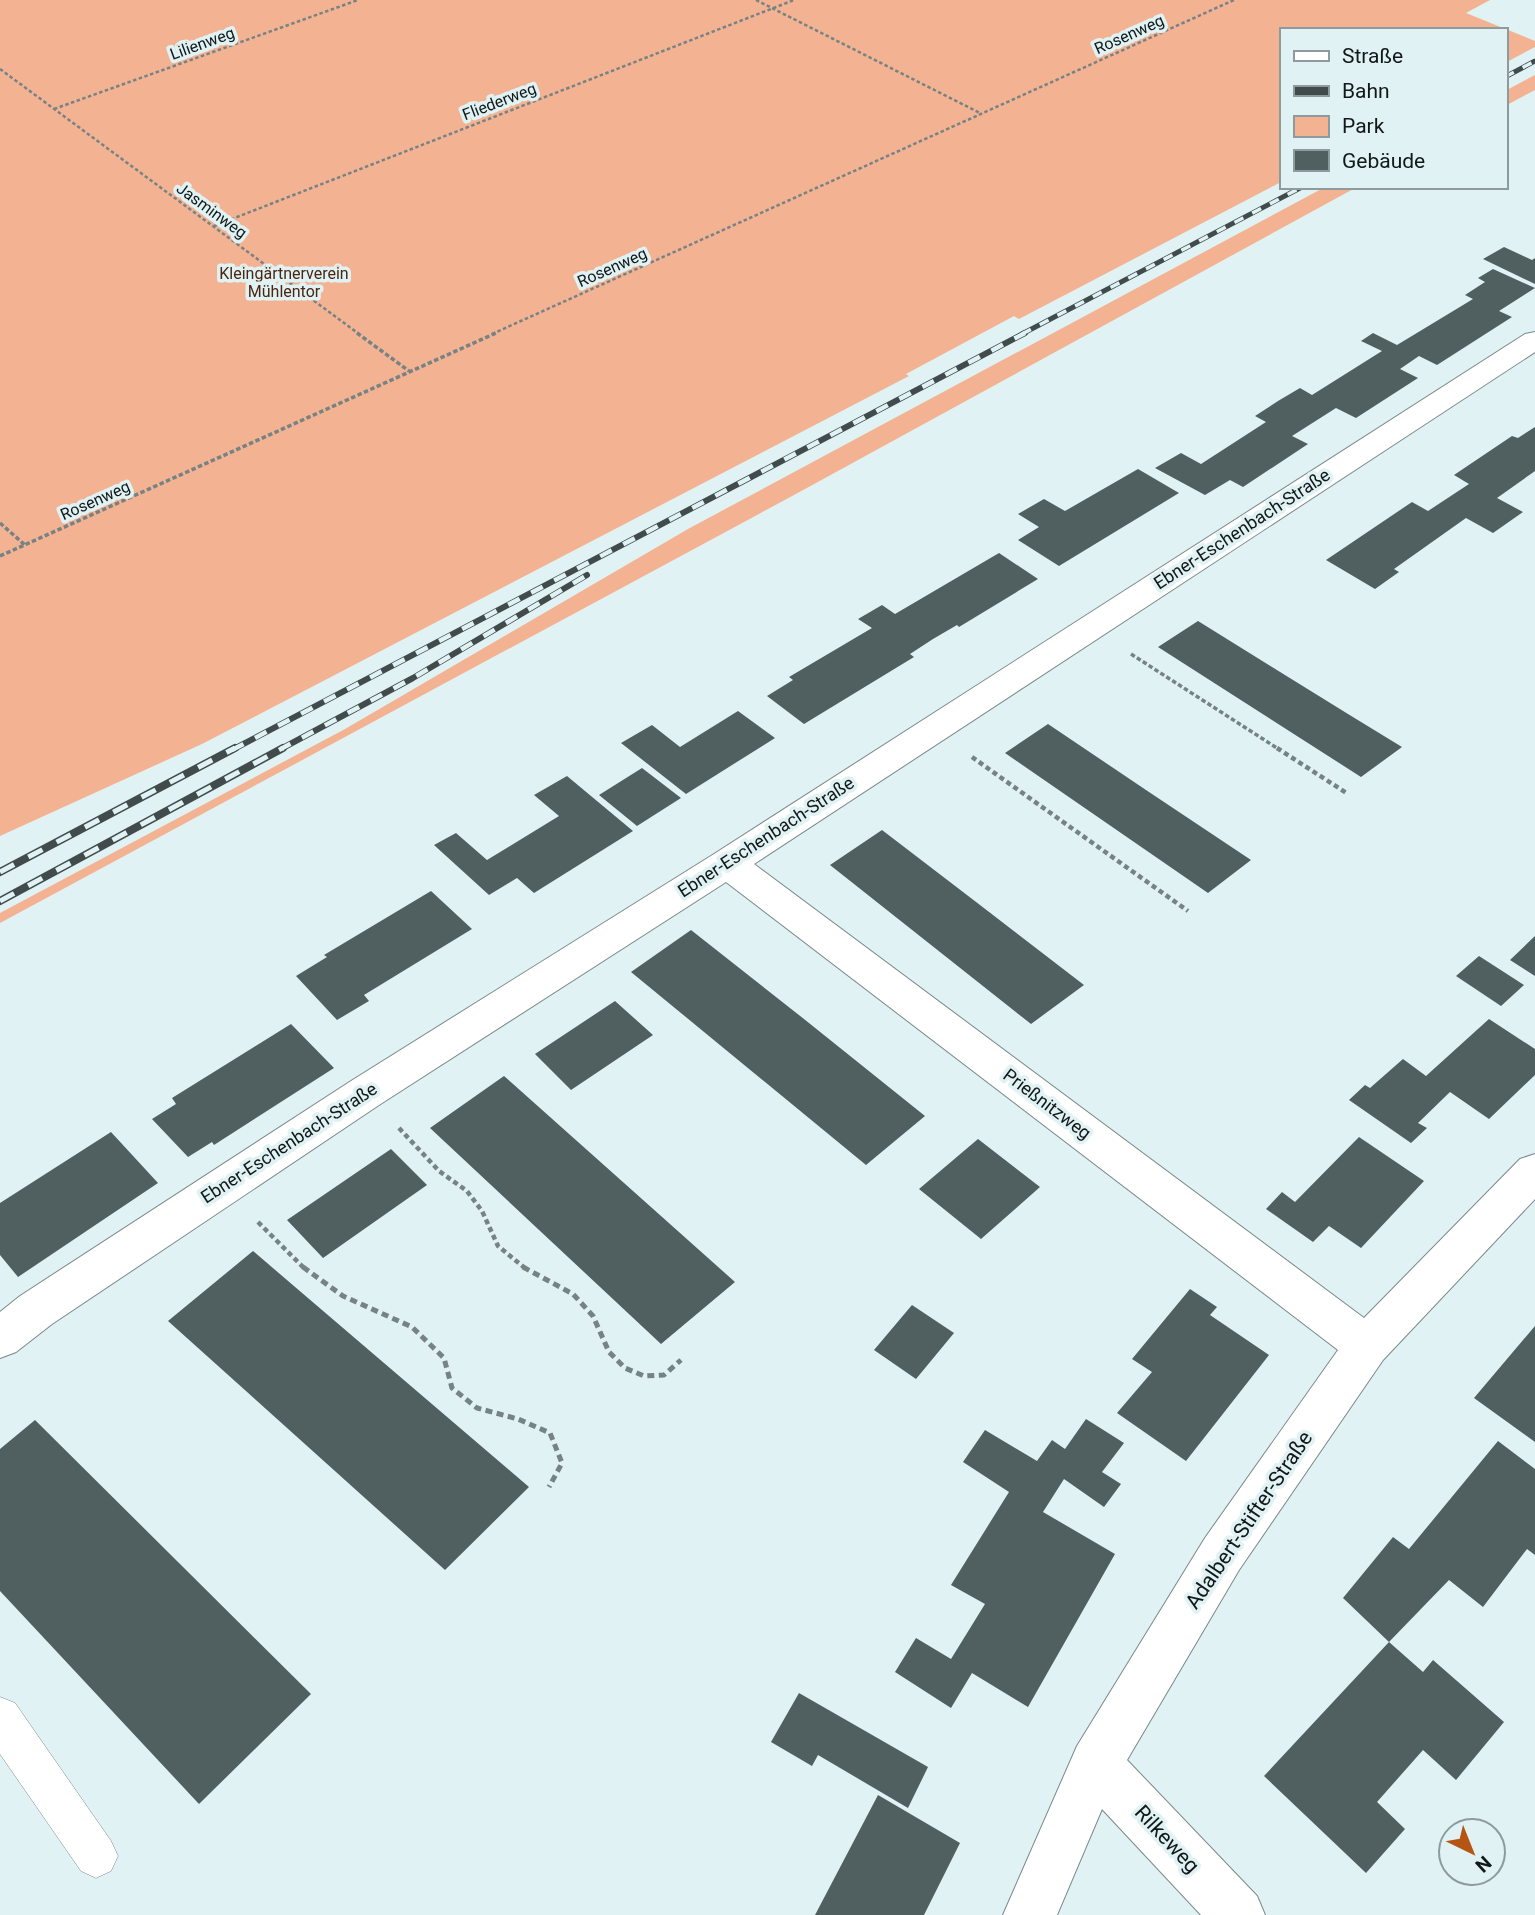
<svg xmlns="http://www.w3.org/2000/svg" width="1535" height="1915" viewBox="0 0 1535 1915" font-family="Roboto,sans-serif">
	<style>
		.green { fill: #f3b392 }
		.building { fill: #506061 }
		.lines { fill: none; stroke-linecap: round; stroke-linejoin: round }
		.service-casing { stroke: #79898a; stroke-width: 1 }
		.minor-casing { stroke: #79898a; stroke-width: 2 }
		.path-far3 { stroke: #768283; stroke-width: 2.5; stroke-dasharray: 3.5 2.5; stroke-linecap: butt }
		.path-far2 { stroke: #768283; stroke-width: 3.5; stroke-dasharray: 4.5 2.5; stroke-linecap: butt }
		.path-far1 { stroke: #768283; stroke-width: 4.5; stroke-dasharray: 5 3.5; stroke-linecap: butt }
		.path { stroke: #768283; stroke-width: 5; stroke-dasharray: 7 4.5; stroke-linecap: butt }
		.service { fill: #fff; fill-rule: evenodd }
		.minor { fill: #fff; fill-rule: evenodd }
		.rail-far2-casing { stroke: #424b4c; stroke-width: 5 }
		.rail-far1-casing { stroke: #424b4c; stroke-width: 6 }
		.rail-casing { stroke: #424b4c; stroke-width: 8 }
		.rail-far2 { stroke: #e0f2f3; stroke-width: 3.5; stroke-dasharray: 10; stroke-linecap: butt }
		.rail-far1 { stroke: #e0f2f3; stroke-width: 4.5; stroke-dasharray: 13; stroke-linecap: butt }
		.rail { stroke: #e0f2f3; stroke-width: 5; stroke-dasharray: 16; stroke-linecap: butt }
		.labels { text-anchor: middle; stroke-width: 7; stroke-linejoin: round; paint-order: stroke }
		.far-street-label { font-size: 16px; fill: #121819; stroke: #e0f2f3 }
		.far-park-label { font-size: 16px; fill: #4a2511; stroke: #e0f2f3 }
		.street-label { font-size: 18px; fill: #121819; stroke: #e0f2f3 }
		.near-street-label { font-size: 21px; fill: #121819; stroke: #e0f2f3 }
	</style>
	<rect width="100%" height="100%" fill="#e0f2f3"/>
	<path class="green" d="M0 0H1490L1466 13 1535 41V47L1505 63V30H1281V182L1019 319 1014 316 906 374 909 376 202 744 0 836Z
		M1535 75V90L1505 106V91Z
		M1325 187H1357L794 495 0 923V913L345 729 688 529Z"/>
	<path class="building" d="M1504 247 1532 260 1535 258V284L1483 259Z
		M1493 269 1535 288 1499 311 1512 317 1437 365 1419 356 1400 369 1418 378 1356 418 1336 408 1292 436 1308 444 1243 487 1230 480 1205 495 1155 468 1181 453 1201 464 1266 422 1255 416 1278 401 1300 388 1312 395 1382 351 1361 341 1373 333 1397 345 1473 299 1465 295 1485 282 1478 278Z
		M1535 427V471L1497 498 1523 512 1493 533 1466 518 1394 569 1399 572 1375 589 1326 560 1412 502 1428 511 1469 484 1454 475 1512 436 1518 438Z
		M1138 469 1179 493 1059 566 1018 540 1039 527 1018 514 1044 499 1065 511Z
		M999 553 1038 579 959 627 957 625 933 639 910 654 914 657 804 724 767 696 793 680 789 677 872 628 858 619 882 605 895 614Z
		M1198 621 1348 714 1402 747 1361 777 1158 647Z
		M738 711 775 738 686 794 621 743 652 725 680 747Z
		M1048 724 1146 790 1251 860 1208 893 1005 753Z
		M642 768 681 798 637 826 599 795Z
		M567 776 633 831 534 893 517 878 489 895 434 845 456 833 487 860 559 816 534 795Z
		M882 830 980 905 1084 985 1031 1024 830 865Z
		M431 891 472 929 364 995 369 1001 337 1020 296 976 327 957 324 955Z
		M691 930 804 1019 925 1116 866 1165 631 972Z
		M1535 936V976L1510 960Z
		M1479 956 1524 985 1501 1006 1456 976Z
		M615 1001 653 1035 571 1090 535 1054Z
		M1489 1019 1535 1049V1075L1489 1119 1450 1092 1418 1123 1427 1128 1411 1143 1349 1100 1365 1085 1370 1088 1403 1059 1426 1076Z
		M291 1024 334 1068 214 1145 212 1142 188 1157 152 1119 176 1104 172 1098Z
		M504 1076 735 1282 661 1344 430 1128Z
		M111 1132 158 1183 18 1277 0 1255V1203Z
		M1359 1137 1424 1181 1361 1248 1329 1226 1313 1242 1266 1209 1282 1192 1295 1202Z
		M978 1139 1040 1187 981 1239 919 1189Z
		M391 1149 427 1185 323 1258 287 1220Z
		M253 1251 529 1487 445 1570 168 1321Z
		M1190 1289 1217 1307 1210 1315 1269 1355 1186 1461 1117 1413 1152 1372 1132 1359Z
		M912 1305 954 1333 916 1379 874 1350Z
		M1535 1326V1442L1474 1398Z
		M1086 1419 1124 1443 1102 1472 1121 1484 1104 1507 1064 1479 1043 1512 1115 1554 1028 1707 972 1673 951 1708 895 1672 916 1638 951 1659 985 1604 951 1585 1009 1492 963 1462 985 1430 1037 1461 1052 1440 1065 1449Z
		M35 1420 311 1694 199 1804 0 1591V1449Z
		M1498 1441 1535 1469V1555L1527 1549 1483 1607 1449 1580 1389 1642 1343 1598 1393 1537 1409 1549Z
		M1389 1642 1423 1672 1433 1660 1504 1722 1456 1780 1423 1750 1377 1802 1405 1829 1366 1873 1264 1776Z
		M799 1693 928 1767 908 1808 818 1755 812 1766 771 1742Z
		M878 1795 960 1843 924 1915H815Z"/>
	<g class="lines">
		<g class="service-casing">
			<path id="service" d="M0 1697 15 1703 111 1841 118 1856 111 1871 96 1878 81 1871 0 1754Z"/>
		</g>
		<g class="minor-casing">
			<path id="minor" d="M1535 332V352L754 864 1364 1318 1520 1159 1535 1154V1199L1383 1360 1239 1570 1127 1760 1257 1896 1265 1915H1201L1102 1809 1057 1915H1003L1077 1746 1205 1538 1338 1350 726 882 379 1105 52 1324 16 1352 0 1358V1312L20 1296 351 1081 714 854 1525 334Z"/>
		</g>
		<path class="path-far3" d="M756 0 980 113
			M0 69 359 334
			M54 109 358 0
			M214 226 794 0
			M492 334 1234 0"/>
		<path class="path-far2" d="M357 333 409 371
			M0 523 25 545
			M0 556 496 333
			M1131 654 1280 750"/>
		<path class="path-far1" d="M1277 748 1348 794
			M972 757 1188 911
			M399 1128 439 1171 467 1191 482 1211 498 1246 526 1269
			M258 1222 305 1269"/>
		<path class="path" d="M303 1267 343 1296 412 1327 444 1358 452 1388 477 1408 518 1419 550 1433 562 1463 549 1487
			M523 1267 573 1294 593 1316 609 1352 625 1368 644 1376 664 1375 681 1360"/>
		<use href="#service" class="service"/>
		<use href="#minor" class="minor"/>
		<g class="rail-far2-casing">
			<path id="rail-far2" d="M1505 77 1535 61
				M1022 334 1302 187"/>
		</g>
		<g class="rail-far1-casing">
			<path id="rail-far1" d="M232 750 1025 333
				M279 750 413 678 587 575"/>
		</g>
		<g class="rail-casing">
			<path id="rail" d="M0 872 235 748
				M0 901 283 748"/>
		</g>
		<use href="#rail-far2" class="rail-far2"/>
		<use href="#rail-far1" class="rail-far1"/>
		<use href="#rail" class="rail"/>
	</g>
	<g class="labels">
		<g class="far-street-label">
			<text transform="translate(1129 34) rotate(-24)" y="6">Rosenweg</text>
			<text transform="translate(202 43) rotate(-20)" y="6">Lilienweg</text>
			<text transform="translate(499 101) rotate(-21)" y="6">Fliederweg</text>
			<text transform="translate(212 210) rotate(36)" y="6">Jasminweg</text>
			<text transform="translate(612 267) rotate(-24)" y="6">Rosenweg</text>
			<text transform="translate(95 500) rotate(-24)" y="6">Rosenweg</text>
		</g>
		<g class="far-park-label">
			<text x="284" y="279">Kleingärtnerverein<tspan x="284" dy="18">Mühlentor</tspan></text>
		</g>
		<g class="street-label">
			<text transform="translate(1242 529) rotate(-33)" y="6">Ebner-Eschenbach-Straße</text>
			<text transform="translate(766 837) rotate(-33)" y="6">Ebner-Eschenbach-Straße</text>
			<text transform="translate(1047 1104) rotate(37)" y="6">Prießnitzweg</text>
			<text transform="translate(289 1143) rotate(-33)" y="6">Ebner-Eschenbach-Straße</text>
		</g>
		<g class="near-street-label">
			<text transform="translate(1249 1520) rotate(-56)" y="7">Adalbert-Stifter-Straße</text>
			<text transform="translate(1167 1839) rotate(47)" y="7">Rilkeweg</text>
		</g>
	</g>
	<rect x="1280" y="28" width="228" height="161" fill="#e0f2f3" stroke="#8e9b9c" stroke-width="2"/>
	<rect x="1294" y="51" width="35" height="10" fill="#ffffff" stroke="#8e9b9c" stroke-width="2"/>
	<text x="1342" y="63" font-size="21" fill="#121819">Straße</text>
	<rect x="1294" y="86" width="35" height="10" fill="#424b4c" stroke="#8e9b9c" stroke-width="2"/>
	<text x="1342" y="98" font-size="21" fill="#121819">Bahn</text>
	<rect x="1294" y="116" width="35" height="21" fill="#f3b392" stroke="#8e9b9c" stroke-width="2"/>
	<text x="1342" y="133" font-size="21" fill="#121819">Park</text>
	<rect x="1294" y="150" width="35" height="21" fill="#506061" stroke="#8e9b9c" stroke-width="2"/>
	<text x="1342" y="168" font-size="21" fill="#121819">Gebäude</text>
	<g transform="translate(1472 1852) rotate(137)"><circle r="33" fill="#e0f2f3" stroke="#8e9b9c" stroke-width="2"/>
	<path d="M0-5L12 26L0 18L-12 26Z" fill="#b55413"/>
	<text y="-10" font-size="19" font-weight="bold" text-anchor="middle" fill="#121819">N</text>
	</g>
</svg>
